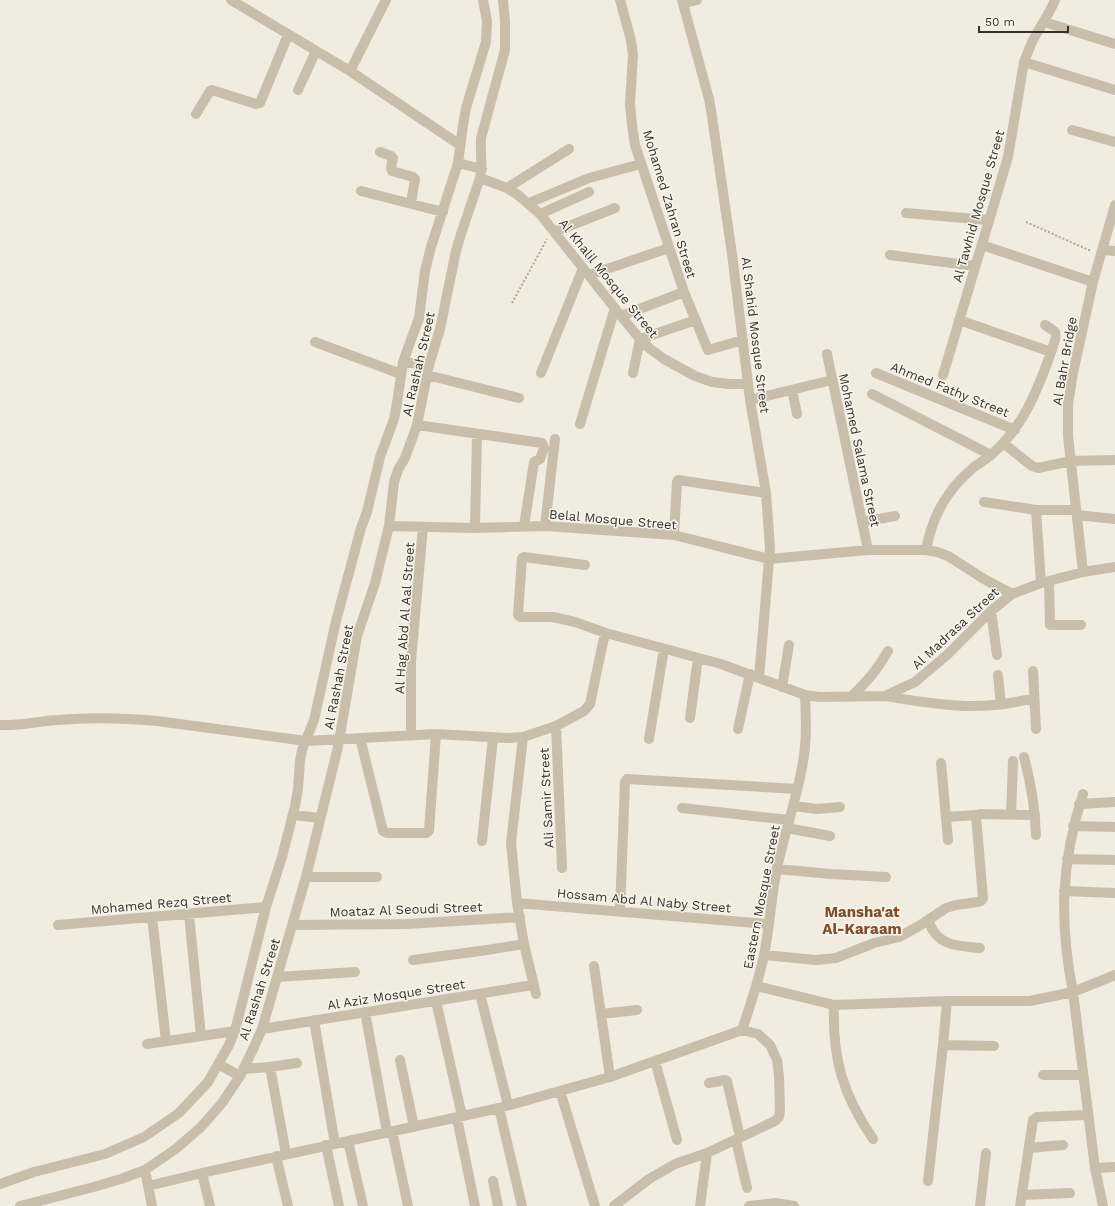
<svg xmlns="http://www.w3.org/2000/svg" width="1115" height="1206" viewBox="0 0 1115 1206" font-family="'Work Sans',sans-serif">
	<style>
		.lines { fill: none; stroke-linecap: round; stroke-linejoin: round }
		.path { stroke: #b4a896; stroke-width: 2; stroke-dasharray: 2 2; stroke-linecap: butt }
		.minor { stroke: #c9beac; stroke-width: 10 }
		.labels { text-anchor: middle; stroke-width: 3; stroke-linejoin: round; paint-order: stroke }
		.street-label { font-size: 13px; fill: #37302a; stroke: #f9f5ec }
		.quarter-label { font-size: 15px; font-weight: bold; fill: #804c29; stroke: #f9f5ec }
	</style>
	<rect width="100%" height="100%" fill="#f1ecdf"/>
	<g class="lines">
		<path class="path" d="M1026 222 1091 251
			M512 303 547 239"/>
		<path class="minor" d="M231 0 350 71 460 145
			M620 0 631 40 633 55 630 104 632 125 635 145 684 292 708 350 743 340
			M682 0 709 99 711 110 732 254 750 400 766 493 770 548 759 678
			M683 3 697 0
			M1044 22 1115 44
			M1024 62 1115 90
			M350 71 386 0
			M298 90 316 51
			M196 114 210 91 212 90 256 104 260 103 288 35
			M1072 130 1115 142
			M380 152 391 156 393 158 391 168 392 171 413 177 415 179 411 203
			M458 163 482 169
			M480 178 507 188 518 195 540 214 621 316 640 339 649 348 664 359 695 376 712 382 729 384H748
			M507 188 569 149
			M361 191 443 212
			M529 203 589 178 641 164
			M906 213 988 220
			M540 214 589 192
			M554 232 615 208
			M982 245 1093 282
			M1103 250 1115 251
			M890 255 975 266
			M589 275 669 248
			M621 316 684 292
			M959 320 1051 352
			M315 342 401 374
			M827 354 868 550
			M403 362 429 365
			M541 373 583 268
			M633 373 640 339 696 320
			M876 373 1015 430
			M427 375 519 398
			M943 375 1008 157 1024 62C1028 52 1031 42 1037 33 1043 22 1050 12 1055 0
			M792 390 797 414
			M872 394 991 455
			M750 400 832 380
			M580 424 615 308
			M417 425 542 443 544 448 540 459 534 462 524 526
			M1003 443 1032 466 1038 468 1071 461 1115 460
			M984 502 1036 510H1076
			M1036 510 1041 583
			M1077 515 1115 519
			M862 522 895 516
			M389 526 475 528 545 526 674 535 769 559 868 550H926L937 552 948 556 984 579 1012 594
			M545 526 555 439
			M475 528 477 434
			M674 535 677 482 678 480 766 493
			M926 550C930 528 937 509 951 491 957 482 966 474 974 467 980 463 986 459 991 455 1021 429 1034 398 1048 361 1049 357 1058 336 1055 332 1053 330 1048 327 1045 325
			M585 565 524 557 522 558 518 615 521 617H553L575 622 606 633 721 664 805 695 819 697 885 696 915 682 947 655 991 611 1012 594 1041 583 1083 572 1115 567
			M1083 572 1068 436V404L1073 373 1093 282 1115 205
			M1049 581 1050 625H1081
			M991 611 997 655
			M1033 671 1036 729
			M998 675 1001 705
			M782 687 789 645
			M885 696C939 705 979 712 1034 698
			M851 697C866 683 878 669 888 651
			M690 718 698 658
			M0 725C19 726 39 721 58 720 91 717 124 718 157 721L306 741 436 734 507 738 523 737 556 726 584 711 590 704 603 642 606 633
			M556 726 562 868
			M738 729 750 674
			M411 735V661L423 527
			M523 737 511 843 517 903 524 944 536 994
			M360 738 383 831 387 833H426L429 831 436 734
			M649 739 664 649
			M1024 757C1031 783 1035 808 1036 835
			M941 763 948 840
			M1083 794C1061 862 1059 922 1073 992L1095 1168 1103 1206
			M1079 804 1115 802
			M794 806 817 809 840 807
			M682 808 789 820
			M293 815 320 818
			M1011 815 1013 761
			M946 817 977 815
			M1073 826 1115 827
			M787 828 830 836
			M482 841 493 738
			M1067 859 1115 860
			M777 869 831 874 886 877
			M306 877H377
			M1064 891 1115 893
			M517 903 768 924
			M620 911 625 782 627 779 797 789
			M189 914 201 1036
			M152 917 166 1041
			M928 920C930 924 931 928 934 932 944 947 964 946 980 948
			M58 925 266 907
			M293 925 407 924 520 917
			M764 955 816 960 836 958 874 943 899 937 919 926 946 908 956 905 978 902 981 901 983 898 976 816 980 814 1035 815
			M413 960 487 950 524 944
			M594 966 610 1077
			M277 977 355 972
			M756 986 834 1005 947 1001H1030L1073 992 1115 975
			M480 994 508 1105
			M436 1001 462 1116
			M834 1005C832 1058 843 1095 873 1139
			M365 1012 387 1132
			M601 1014 637 1010
			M314 1020 335 1144
			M262 1029 533 985
			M742 1030C750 1006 759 980 764 955 770 926 771 897 777 868 785 832 797 798 803 762 807 740 806 718 805 695
			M147 1044 235 1031
			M943 1045 994 1046
			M400 1060 414 1127
			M655 1061 677 1140
			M218 1064 240 1076
			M270 1067 286 1154
			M243 1069 270 1067 297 1063
			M1043 1075H1083
			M709 1083 725 1080 727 1081 740 1137
			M560 1091 595 1206
			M499 1108 522 1206
			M457 1118 475 1206
			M392 1131 408 1206
			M736 1140 747 1188
			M348 1141 363 1206
			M326 1145 339 1206
			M1029 1148 1063 1145
			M276 1156 288 1206
			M1095 1168 1115 1167
			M145 1170 152 1206
			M202 1173 210 1206
			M493 1181 498 1206
			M928 1181 943 1045 947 1001
			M0 1184 34 1172 105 1154 144 1137 179 1113 208 1082 229 1045 235 1031 266 907 282 857 295 806 298 789 300 761 302 750 314 720 336 621 361 528 367 512 380 457 394 419 397 403 403 362 419 318 425 271 431 247 458 163 463 125 466 108 486 42 487 21 483 0
			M148 1186 202 1173 499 1108 610 1077 742 1030
			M1022 1195 1070 1193
			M20 1206 90 1188 121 1179 145 1170 177 1148 201 1127 222 1103 240 1076 254 1047 262 1029 306 877 338 747 357 636 375 583 389 526 394 482 398 470 405 458 417 425 429 365 440 329 456 251 461 234 480 178C483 165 480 151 481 138L505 50V21L503 0
			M614 1206 649 1179 675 1164 707 1153 775 1121 779 1117 780 1111 779 1076 777 1060 770 1045 758 1034 742 1030
			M700 1206 707 1153
			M749 1206 775 1203 794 1206
			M980 1206 986 1153
			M1020 1206 1033 1120 1037 1117 1088 1115"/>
	</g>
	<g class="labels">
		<g class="street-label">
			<text transform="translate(670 204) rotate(73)" y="5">Mohamed Zahran Street</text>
			<text transform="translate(978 206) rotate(-74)" y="5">Al Tawhid Mosque Street</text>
			<text transform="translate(609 278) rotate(51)" y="5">Al Khalil Mosque Street</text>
			<text transform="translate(756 335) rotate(83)" y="5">Al Shahid Mosque Street</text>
			<text transform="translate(1064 361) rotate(-80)" y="5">Al Bahr Bridge</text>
			<text transform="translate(418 364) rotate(-77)" y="5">Al Rashah Street</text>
			<text transform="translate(950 389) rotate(22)" y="5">Ahmed Fathy Street</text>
			<text transform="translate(860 450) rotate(78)" y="5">Mohamed Salama Street</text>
			<text transform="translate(613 519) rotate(5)" y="5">Belal Mosque Street</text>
			<text transform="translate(404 618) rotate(-86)" y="5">Al Hag Abd Al Aal Street</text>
			<text transform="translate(955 628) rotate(-43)" y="5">Al Madrasa Street</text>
			<text transform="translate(338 677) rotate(-79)" y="5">Al Rashah Street</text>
			<text transform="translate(546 798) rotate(-93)" y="5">Ali Samir Street</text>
			<text transform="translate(761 897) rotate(-79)" y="5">Eastern Mosque Street</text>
			<text transform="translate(644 900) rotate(5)" y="5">Hossam Abd Al Naby Street</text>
			<text transform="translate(161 903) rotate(-5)" y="5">Mohamed Rezq Street</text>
			<text transform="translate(406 909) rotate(-2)" y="5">Moataz Al Seoudi Street</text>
			<text transform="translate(259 989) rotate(-72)" y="5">Al Rashah Street</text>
			<text transform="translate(396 994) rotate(-9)" y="5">Al Aziz Mosque Street</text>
		</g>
		<g class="quarter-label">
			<text x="862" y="917">Mansha'at<tspan x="862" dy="17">Al-Karaam</tspan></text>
		</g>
	</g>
	<path d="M979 26v6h89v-6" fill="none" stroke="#37302a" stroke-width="2"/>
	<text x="985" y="26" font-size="12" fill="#37302a" stroke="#f9f5ec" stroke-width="3" paint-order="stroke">50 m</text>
</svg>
